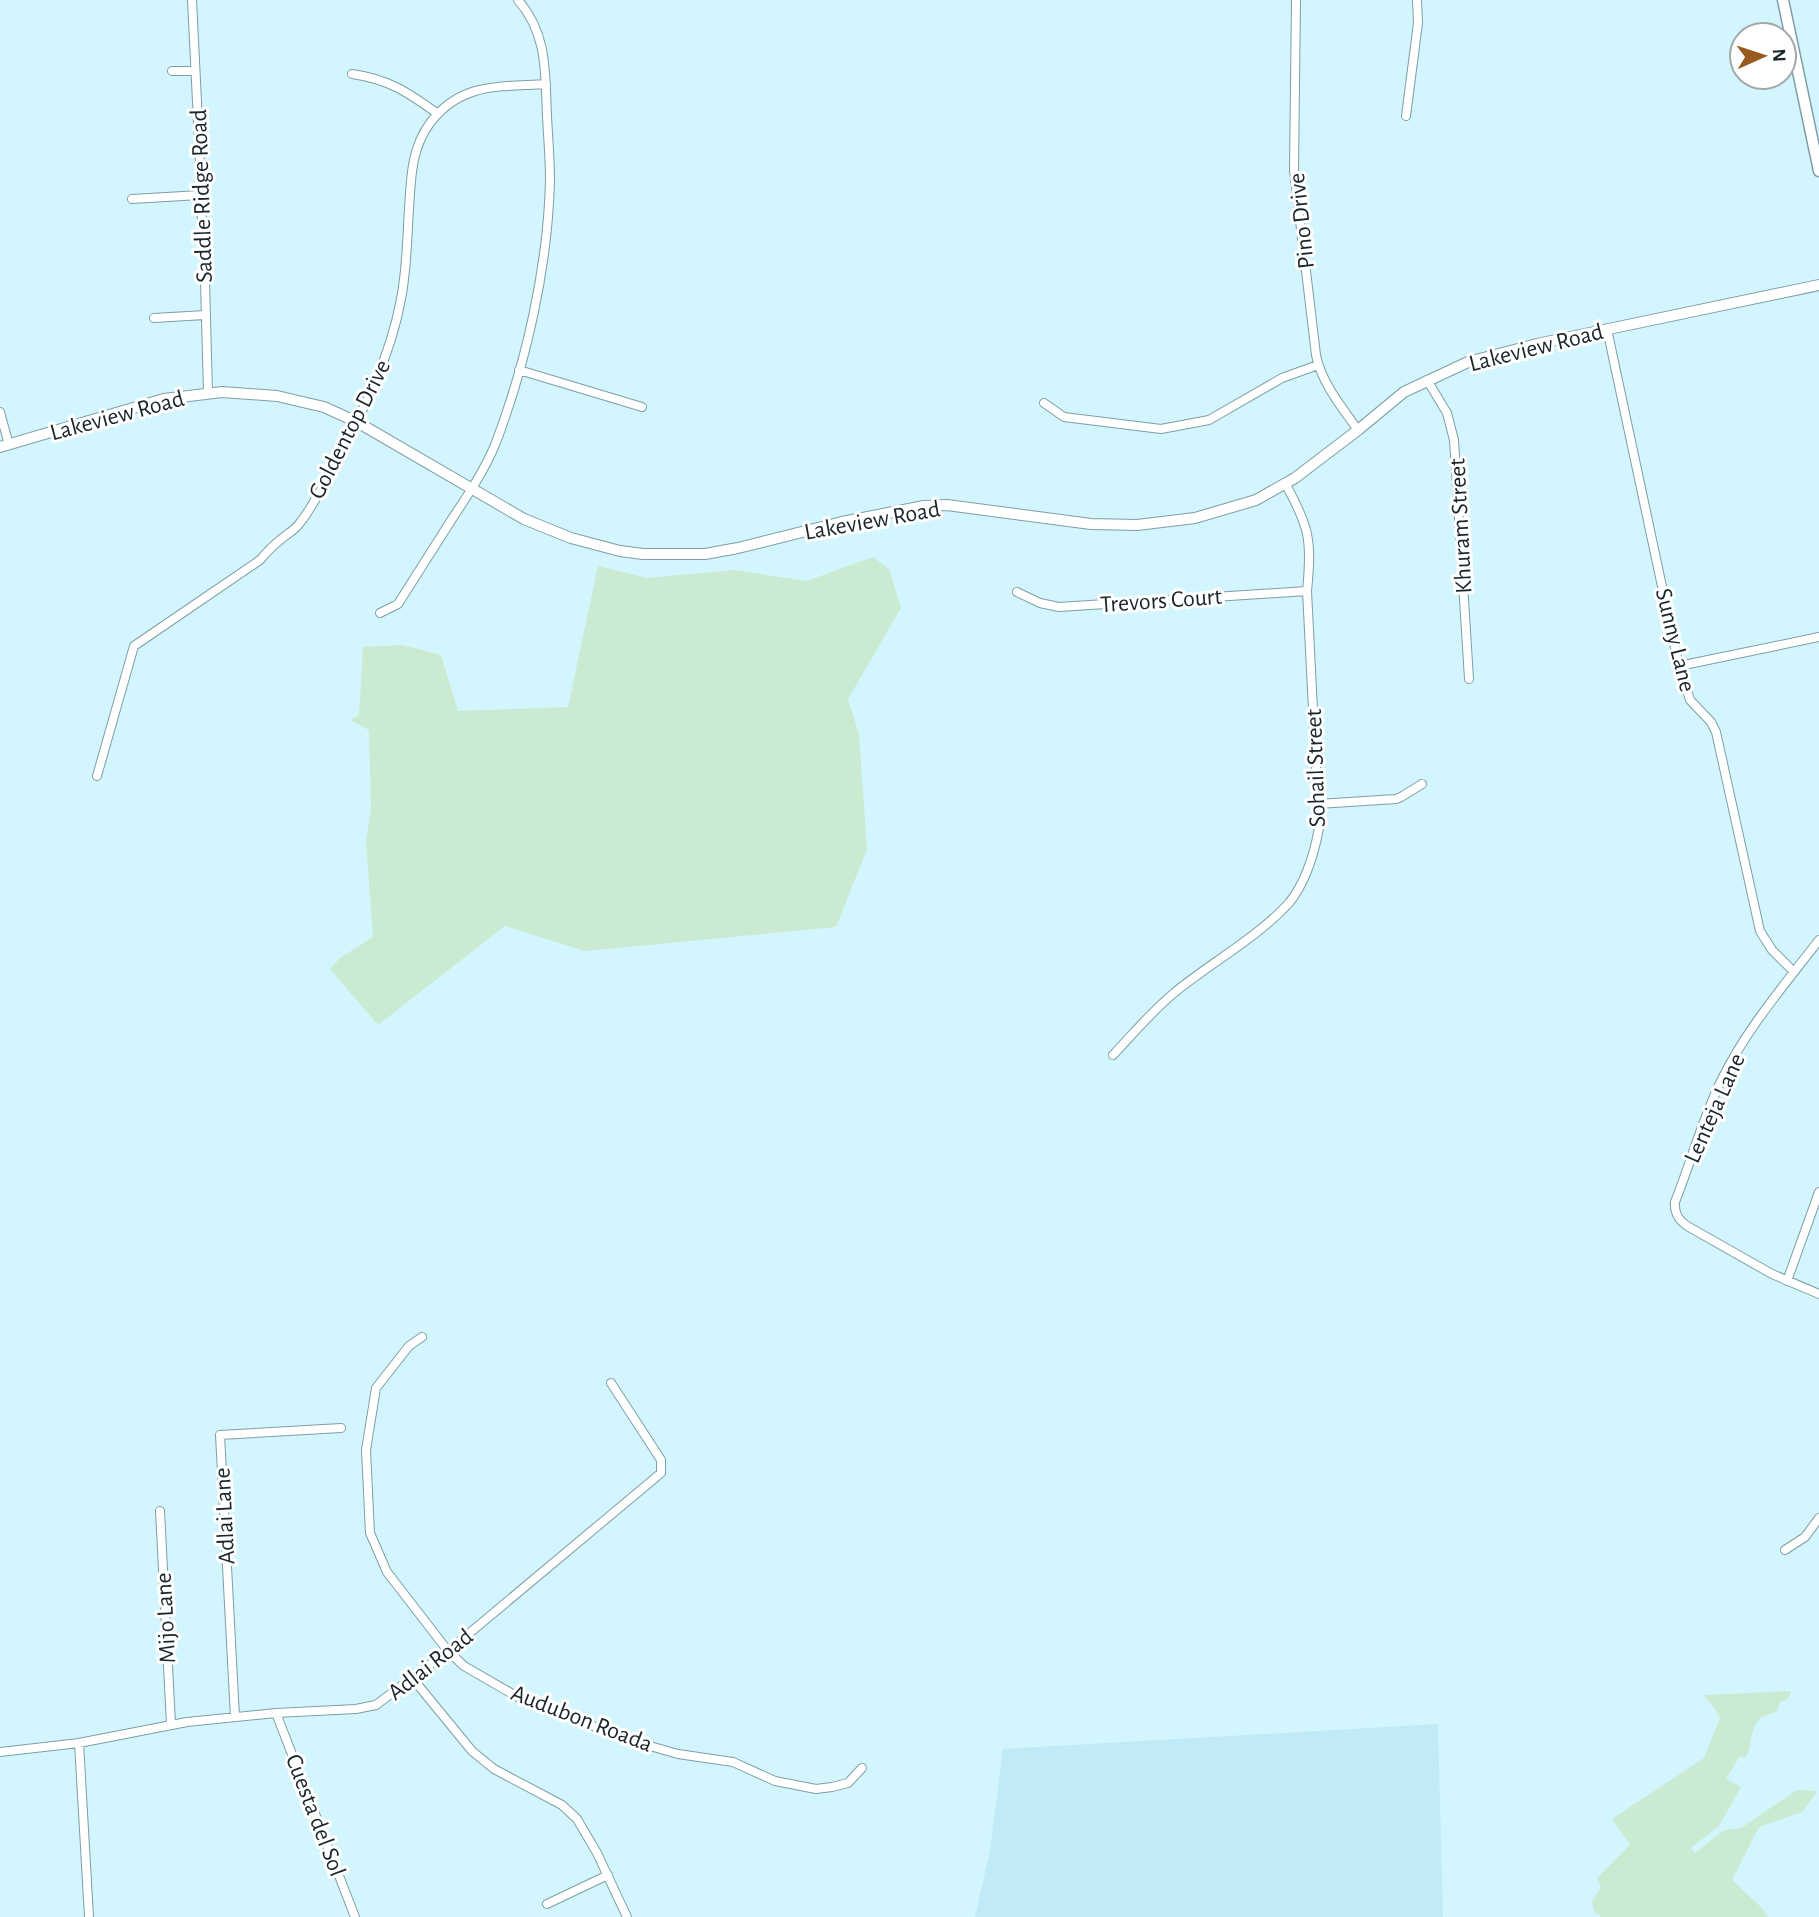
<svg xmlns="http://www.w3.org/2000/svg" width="1819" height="1917" viewBox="0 0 1819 1917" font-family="'Alegreya Sans',sans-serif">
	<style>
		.built { fill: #c0ebf6 }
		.green { fill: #cbead2 }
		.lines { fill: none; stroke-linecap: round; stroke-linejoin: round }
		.minor-casing { stroke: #7d9ea6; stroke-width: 10 }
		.tertiary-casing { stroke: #7d9ea6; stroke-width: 12 }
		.secondary-casing { stroke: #7d9ea6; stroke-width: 13 }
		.minor { stroke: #fff; stroke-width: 8 }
		.tertiary { stroke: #fff; stroke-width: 10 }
		.secondary { stroke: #fff; stroke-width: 10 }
		.labels { text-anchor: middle; stroke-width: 6; stroke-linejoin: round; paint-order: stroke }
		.street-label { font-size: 24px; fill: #19262a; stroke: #fff }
	</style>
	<rect width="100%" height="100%" fill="#d3f6fe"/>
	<path class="built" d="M1438 1724 1443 1917H975L990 1850 1003 1749Z"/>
	<path class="green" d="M873 557 889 569 901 608 848 699 859 734 867 849 836 927 585 951 505 926 378 1025 330 969 340 958 373 937 366 842 371 808 369 730 350 720 359 715 363 647 402 645 441 655 458 711 568 707 598 566 647 578 735 570 807 581Z
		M1791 1691C1790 1698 1787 1700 1780 1702 1777 1718 1768 1711 1759 1720 1748 1731 1754 1748 1745 1758L1740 1756 1726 1779 1741 1787 1719 1826 1691 1848 1695 1853 1724 1830 1741 1828 1797 1790 1818 1791 1802 1812 1759 1827 1732 1880 1762 1908 1768 1917H1600V1915L1594 1912 1592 1902 1601 1887 1597 1878 1630 1845 1612 1819 1704 1758 1720 1718 1710 1702 1706 1699 1705 1695Z"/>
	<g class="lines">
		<g class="minor-casing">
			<path id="minor" d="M192 0 201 183 200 195 204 244 208 393
				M1296 0 1294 170 1316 355C1321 382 1343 409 1358 430
				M172 71H195
				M352 74C389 79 409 93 438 114
				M1406 116 1418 23 1417 0
				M132 199 200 195
				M154 318 205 315
				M1607 329 1679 666 1690 700 1711 722 1716 732 1760 931 1772 950 1794 972
				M519 370 642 407
				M1427 380 1447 413 1454 440 1469 679
				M1044 403 1064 417 1161 429 1209 420 1282 378 1318 365
				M0 412 9 445
				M1017 592 1040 603 1059 607 1307 591
				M380 613 398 604C416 576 434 547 452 519 468 495 484 471 495 445 526 364 548 267 550 180 550 159 548 137 547 116 545 74 548 34 518 0
				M1679 666 1819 637
				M97 776 134 646 260 560C266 553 272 546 279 541 285 535 294 531 299 524 313 507 324 484 334 465 363 411 390 359 401 299 407 269 407 239 409 209 411 178 411 149 430 123 461 82 500 87 546 84
				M1318 804 1396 799 1401 797 1422 784
				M1819 940C1785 984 1745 1031 1721 1081 1702 1120 1691 1162 1675 1202 1674 1214 1679 1221 1689 1227L1772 1274 1819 1294
				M1113 1055C1133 1034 1152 1011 1174 993 1210 963 1257 938 1289 903 1306 882 1314 855 1319 828L1307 591C1312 541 1310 528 1285 483
				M1787 1281 1819 1192
				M422 1337 409 1346 376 1388 366 1450 370 1533 387 1572 448 1651 464 1666 523 1700 636 1742 678 1754 733 1762 775 1781 816 1789 832 1787 848 1783 862 1768
				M160 1511 171 1724
				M1785 1550 1805 1537 1819 1518
				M413 1679 472 1751 494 1769 562 1805 577 1819 597 1853 627 1917
				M276 1713 355 1917
				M235 1717 220 1435 341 1428
				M79 1743 89 1917
				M0 1752 79 1743 187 1722 276 1713 356 1709 376 1705 448 1651 661 1473V1460L611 1383
				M547 1904 608 1875"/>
		</g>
		<g class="tertiary-casing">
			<path id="tertiary" d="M0 447 164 399 222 392 277 396 324 407 357 422 524 519 571 538 620 551 643 554H705L738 548 842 522 924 506 947 505 1091 524 1137 525 1195 518 1256 500 1295 478 1358 430 1404 392 1468 362 1537 344 1819 285"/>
		</g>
		<g class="secondary-casing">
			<path id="secondary" d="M1783 0 1819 171"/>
		</g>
		<use href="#minor" class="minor"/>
		<use href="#tertiary" class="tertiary"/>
		<use href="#secondary" class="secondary"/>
	</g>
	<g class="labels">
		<g class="street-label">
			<text transform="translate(201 196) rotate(-92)" y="8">Saddle Ridge Road</text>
			<text transform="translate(1301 221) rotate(-96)" y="8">Pino Drive</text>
			<text transform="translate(1536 347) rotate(-14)" y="8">Lakeview Road</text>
			<text transform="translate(117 415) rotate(-15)" y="8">Lakeview Road</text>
			<text transform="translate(349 429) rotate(-63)" y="8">Goldentop Drive</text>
			<text transform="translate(872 520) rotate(-10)" y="8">Lakeview Road</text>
			<text transform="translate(1460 526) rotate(-93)" y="8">Khuram Street</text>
			<text transform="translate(1161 600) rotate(-4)" y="8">Trevors Court</text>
			<text transform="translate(1676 640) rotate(76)" y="8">Sunny Lane</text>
			<text transform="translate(1315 768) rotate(-92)" y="8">Sohail Street</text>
			<text transform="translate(1714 1108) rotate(-66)" y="8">Lenteja Lane</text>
			<text transform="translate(224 1516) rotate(-93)" y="8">Adlai Lane</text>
			<text transform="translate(165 1618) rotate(-93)" y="8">Mijo Lane</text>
			<text transform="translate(430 1664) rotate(-38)" y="8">Adlai Road</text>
			<text transform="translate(582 1718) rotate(21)" y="8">Audubon Roada</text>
			<text transform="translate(316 1815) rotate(69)" y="8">Cuesta del Sol</text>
		</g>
	</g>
	<g transform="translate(1763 56) rotate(87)"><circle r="33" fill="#ffffff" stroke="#a3a8aa" stroke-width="2"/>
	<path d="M0-5L12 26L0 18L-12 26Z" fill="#985a1f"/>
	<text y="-10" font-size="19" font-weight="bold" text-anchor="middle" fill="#19262a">N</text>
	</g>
</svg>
